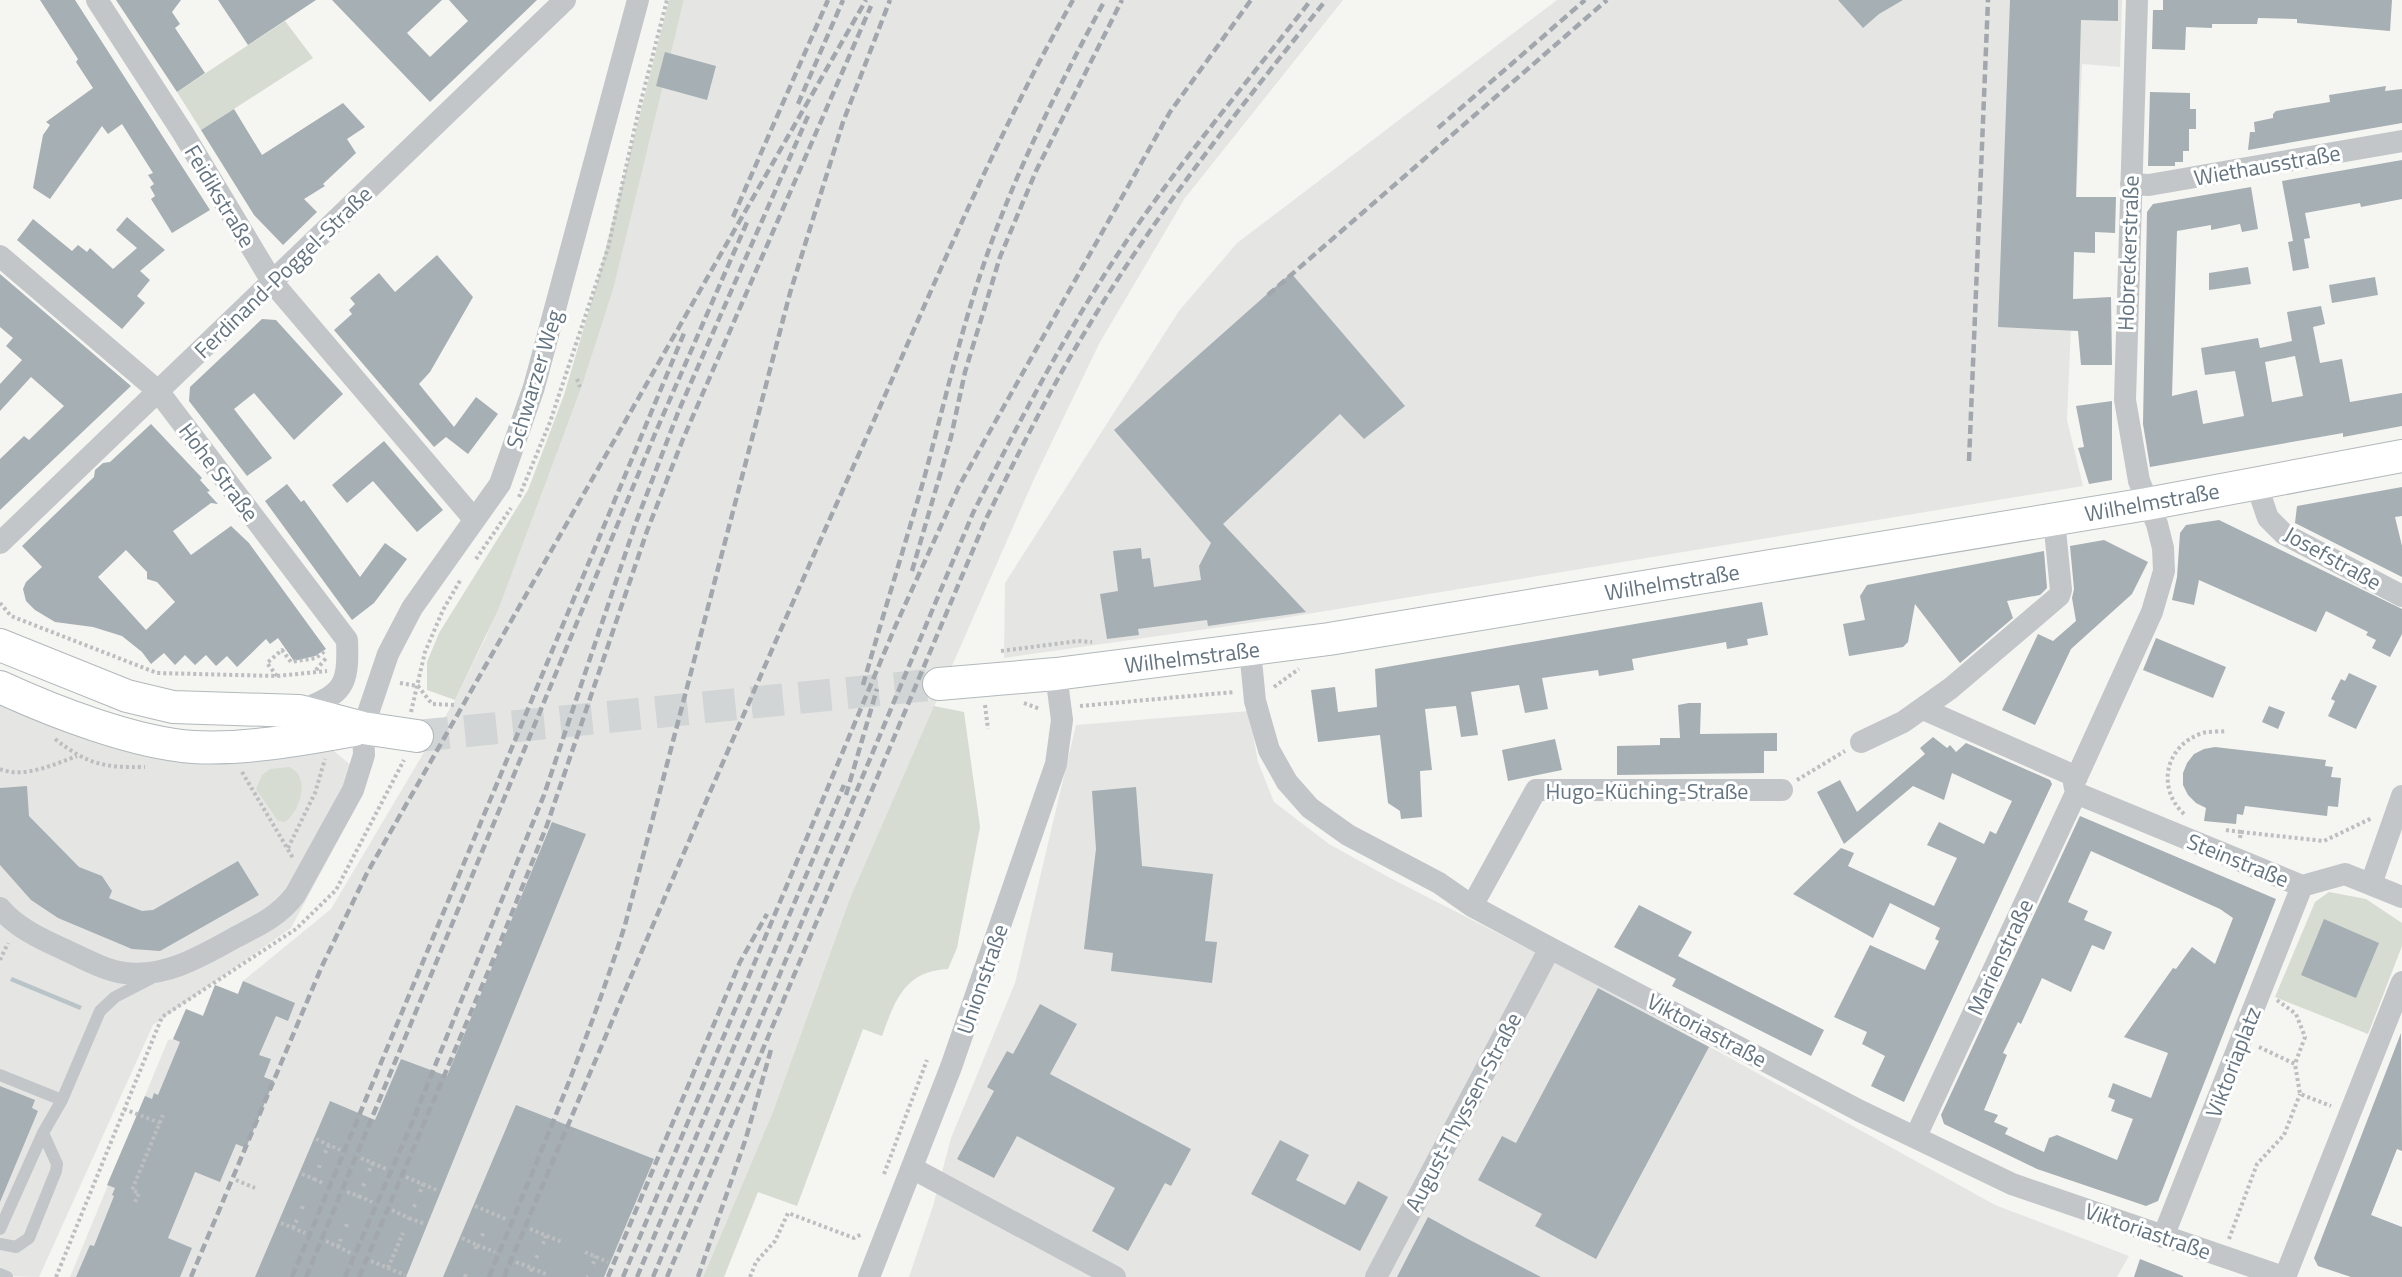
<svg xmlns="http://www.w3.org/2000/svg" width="2402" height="1277" viewBox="0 0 2402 1277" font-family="'Titillium Web',sans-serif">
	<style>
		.built { fill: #e5e6e4 }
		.green { fill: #d6dcd2 }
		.water { fill: #b9c4c8 }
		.building { fill: #a6afb3; fill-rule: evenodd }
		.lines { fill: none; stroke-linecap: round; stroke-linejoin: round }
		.secondary-tunnel { stroke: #d1d5d5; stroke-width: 32; stroke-dasharray: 32 16; stroke-linecap: butt }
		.secondary-casing { stroke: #b2b8bb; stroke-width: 34 }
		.path { stroke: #bcbec0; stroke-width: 4; stroke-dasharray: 3 3; stroke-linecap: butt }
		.lane { stroke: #c2c6c9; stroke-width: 12 }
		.street { stroke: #c2c6c9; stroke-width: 22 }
		.secondary { stroke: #fff; stroke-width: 32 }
		.rail { stroke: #a1a7ac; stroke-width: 4.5; stroke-dasharray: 9 4.5; stroke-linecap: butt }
		.labels { text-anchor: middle; stroke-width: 6; stroke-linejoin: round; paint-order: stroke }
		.street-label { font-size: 22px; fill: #647581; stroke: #fff }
	</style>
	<rect width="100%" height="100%" fill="#f5f5f1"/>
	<path class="built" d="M684 0H1343L1185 198 1099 344 1034 479 850 898 772 1114 703 1277H70L168 1040 174 1039 186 1009 203 1015 215 985 238 994 243 981 331 909 455 700 486 637 583 383 615 281Z
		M1557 0H2122L2120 67 2082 64 2067 420 2083 486 1277 619 1004 658 1005 583 1179 311 1237 243Z
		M0 704 42 722 328 746 353 767 355 809 291 928 153 1025 39 1277 0 1276Z
		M1249 711 1258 762 1274 802 1329 844 1392 879 1584 977 1995 1205 2129 1256 2117 1277H909L933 1206 951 1138 1015 983 1076 725Z"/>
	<path class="green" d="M669 0H684L614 286 583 383 498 610 455 700 427 690V662L439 633 528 490 564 395 597 283Z
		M285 21 313 58 201 130 177 92Z
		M934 706 964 712 980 827 957 948 948 969C905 971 895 1000 882 1036L863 1029 797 1206 758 1192 724 1277H703L772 1114 850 898Z
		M289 767C311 776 301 810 285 822L278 821 256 789 262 775 270 769Z
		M2329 892 2366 899 2402 923V946L2368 1034 2275 997 2315 902Z"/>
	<path class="water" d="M12 977 82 1006 80 1010 10 981Z"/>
	<path class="building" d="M40 0H75L210 210 172 233 151 199 155 196 150 187 154 184 148 175 153 173 122 124 108 134 102 126 50 199 33 188 43 135 50 125 46 122 93 88 76 62 78 59Z
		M116 0H181L172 12 180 24 175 28 205 73 177 92Z
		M218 0H316L248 45Z
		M332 0H442L407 33 430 57 468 21 449 0H537L430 102Z
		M1838 0H1903L1879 14 1863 28Z
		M2010 0H2118V21L2081 20 2076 197H2116L2115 233 2095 232V253L2074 252 2073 299 2111 297 2112 365H2081L2078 331 1998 327Z
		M2163 0H2392L2390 31 2297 23V19L2258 18 2257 24H2212V28L2186 27 2185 50 2152 49 2153 10H2163Z
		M665 52 716 66 707 100 656 86Z
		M2386 86 2385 91 2402 89V123L2248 150 2250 132H2255L2254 122 2273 118V114L2276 111 2330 102 2329 95Z
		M2150 92 2190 93V109H2196V129H2189V151H2183V162H2175V166H2148Z
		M343 103 365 127 347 139 356 153 323 184 325 186 304 199 317 212 283 245 254 215 201 130 234 109 262 155Z
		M2402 160V199L2361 207 2360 203 2305 213 2310 238 2304 239 2309 268 2293 271 2288 242 2293 241 2282 181Z
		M2251 187 2258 229 2242 232 2240 224 2211 230V225L2177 231 2172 396 2197 390 2203 424 2244 416 2235 371 2205 375 2201 348 2258 338 2260 348 2292 341 2287 312 2321 306 2325 324 2313 327 2320 363 2342 359 2350 402 2402 393V426L2343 437V433L2150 467 2143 424 2147 212 2153 204ZM2295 356 2303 396 2272 402 2265 362Z
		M127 217 165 250 140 271 150 280 137 296 145 303 122 329 17 240 33 219 72 251 78 245 87 252 90 248 113 269 137 248 116 230Z
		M437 255 473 297 430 372 419 384 454 427 476 397 498 414 468 454 446 437 434 447 334 330 352 314 349 310 355 304 350 298 379 273 395 292Z
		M2248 267 2251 284 2209 290V273Z
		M1291 273 1405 406 1364 439 1340 414 1223 524 1306 612 1208 626 1207 620 1138 629 1139 635 1107 639 1100 594 1118 591 1113 551 1141 548 1142 559 1150 558 1154 587 1201 580 1199 566 1211 543 1114 430Z
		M0 274 131 386 0 510V459L24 436 29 440 64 406 31 377 0 411V384L22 360 6 346 13 338 0 327Z
		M2375 277 2378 295 2332 303 2329 285Z
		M262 319 276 320 343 394 294 440 254 393 234 409 272 458 247 476 189 401 190 387Z
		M2112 401V480L2089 484 2078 448 2084 447 2076 406Z
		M151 424 202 478 200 480 210 491 207 492 218 504 211 503 173 531 191 555 231 526 249 543 326 649 315 656 294 661 278 638 270 644 266 639 237 667 227 656 216 666 206 655 195 665 185 655 175 665 164 653 151 664 142 652 122 636 93 627 55 622 35 610 26 601 23 589 26 582 42 567 22 546 94 477 95 470 103 463 110 462ZM126 550 147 572V579L157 582 175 602 146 630 98 577Z
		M384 441 443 510 417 532 373 481 347 503 332 485Z
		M287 484 301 502 304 500 360 577 385 543 407 559 374 603 352 620 265 501Z
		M2402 487V516L2395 517 2402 546V577L2295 523 2297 506Z
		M2219 520 2402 609V634L2390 657 2372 648 2376 640 2366 635 2368 632 2326 611 2316 632 2199 580 2194 605 2172 600 2177 577 2180 533 2186 525Z
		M2104 540 2148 562 2132 594 2071 649 2035 725 2002 710 2038 634 2053 641 2076 621 2072 598 2074 589 2070 546Z
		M2044 551 2047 588 2040 595 2007 601 2013 618 1960 663 1915 604 1908 642 1903 647 1849 656 1843 624 1865 620 1860 596 1867 585Z
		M1762 602 1768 635 1747 639 1748 645 1727 649 1726 642 1632 659 1634 670 1599 676 1598 670 1542 678 1548 709 1525 713 1519 685 1471 692 1478 735 1461 737 1456 706 1425 709 1432 770 1420 771 1422 817 1401 819 1400 811 1388 803 1380 735 1318 742 1311 690 1335 687 1338 712 1377 707 1375 669Z
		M2156 638 2226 667 2213 698 2143 670Z
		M2349 673 2377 686 2356 729 2328 716 2335 701 2331 699 2341 679 2345 681Z
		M1689 703H1701L1700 734 1777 733V751H1764V773L1617 775V746L1660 745V738H1680L1678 705Z
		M2269 706 2285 712 2278 729 2262 722Z
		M1933 737 1947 748 1950 745 1956 752 1966 743 2050 780 2052 784 1904 1102 1871 1086 1885 1056 1862 1044 1867 1032 1834 1017 1870 945 1925 970 1939 941 1935 939 1940 928 1890 903 1873 938 1793 894 1841 848 1854 853 1848 866 1934 906 1957 858 1927 845 1939 822 1984 844 1990 831 1996 834 2012 801 1952 773 1944 800 1913 786 1844 844 1817 792 1840 780 1857 812 1925 754 1920 748Z
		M1555 739 1562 770 1508 781 1502 750Z
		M2215 747 2326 760 2325 766 2333 767 2331 777 2341 778 2338 807 2328 806 2327 816 2245 806 2243 815 2237 814 2236 824 2204 821 2206 808 2196 803 2188 795 2183 785V773L2187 763 2194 754 2204 749Z
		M27 786 29 816 79 867 102 876 112 891 109 898 142 911 153 910 238 861 259 895 160 951 132 949 58 918 31 900 0 865V788Z
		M1136 787 1142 866 1213 874 1205 941 1217 942 1212 983 1111 971 1113 953 1084 949 1096 849 1092 791Z
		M2080 816 2276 899 2158 1201 2146 1206 2037 1169 1944 1124 1941 1115ZM2091 851 2220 909 2233 918 2215 964 2192 947 2176 969 2173 968 2124 1037 2168 1053 2151 1098 2113 1083 2108 1097 2115 1100 2111 1111 2133 1119 2117 1160 2057 1135 2049 1138 2044 1152 2005 1134 2008 1128 1994 1122 1998 1115 1984 1110 2007 1055 2003 1053 2018 1022 2021 1024 2042 978 2071 992 2092 945 2104 950 2112 932 2084 920 2088 911 2068 902Z
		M552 822 586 834 406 1277H255L330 1101 375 1120 401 1059 447 1076Z
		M1639 905 1692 932 1678 956 1824 1030 1811 1056 1672 986 1676 979 1614 947Z
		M2324 919 2379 943 2356 998 2301 975Z
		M243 981 295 1003 288 1021 276 1016 259 1055 271 1059 264 1077 274 1081 246 1148 236 1144 220 1182 195 1172 168 1238 192 1248 180 1277H76L90 1245 94 1246 114 1196 112 1195 115 1188 107 1185 145 1096 152 1099 154 1093 158 1095 180 1042 173 1039 186 1009 203 1016 215 985 238 994Z
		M1598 988 1709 1047 1596 1259 1535 1226 1542 1214 1478 1180 1502 1136 1516 1143Z
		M1040 1004 1077 1024 1050 1074 1191 1149 1171 1186 1165 1183 1128 1251 1092 1231 1115 1188 1017 1136 994 1178 957 1159 994 1091 987 1087 1007 1051 1013 1054Z
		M2401 1033 2402 1151 2397 1149 2371 1215 2402 1227V1277H2351L2318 1266 2314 1258Z
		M0 1086 35 1100 32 1108 38 1111 0 1202Z
		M516 1105 654 1159 604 1277H443Z
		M1280 1140 1309 1155 1296 1180 1345 1205 1358 1181 1388 1197 1360 1251 1251 1194Z
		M1428 1217 1466 1238 1541 1277H1397Z
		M2140 1259 2183 1276V1277H2134Z"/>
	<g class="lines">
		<path class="secondary-tunnel" d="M417 736 939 684"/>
		<g class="secondary-casing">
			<path id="secondary" d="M0 645 127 696 173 707 299 711 363 728 417 736
				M939 684 1056 674 1329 639 2147 504 2402 456
				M0 687C54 712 135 743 193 747 246 750 302 739 354 730"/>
		</g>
		<path class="path" d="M577 379 580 387
			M519 497 550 422 608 248 639 109 667 0
			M476 559 511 508
			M0 603 11 616 157 673 277 676 327 671
			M1001 651 1078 641 1092 642
			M316 670 327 657
			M277 676 267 663 282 650 291 662 316 658 326 650
			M400 683 418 686 432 704 454 705
			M1274 687 1299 669
			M1024 703 1040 709
			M985 705 988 729
			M1080 706 1234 692
			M411 712 425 652 443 610 461 579
			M55 739C87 764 104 768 145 767
			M0 769C23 779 55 764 77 756
			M242 772 293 858
			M1797 780 1845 751
			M2184 814C2156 788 2165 745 2203 733 2209 731 2219 732 2226 731
			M2226 830 2241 832
			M2240 838 2241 832 2324 841 2372 818
			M288 848 315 793 325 759
			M0 960 8 943
			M2277 1000 2296 1014 2305 1037 2295 1064
			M2259 1047 2295 1064 2300 1094 2331 1106
			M124 1109 160 1123
			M316 1139 340 1150
			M325 1153 329 1145
			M361 1158 386 1169
			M319 1168 320 1164
			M369 1171 373 1163
			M302 1174 314 1179 312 1184
			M884 1174 927 1060
			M406 1177 439 1191
			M314 1179 325 1184
			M236 1180 255 1188
			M363 1186 365 1182
			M347 1192 359 1196 357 1201
			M420 1192 423 1184
			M359 1196 372 1202
			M135 1202 139 1193 132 1190 163 1115
			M475 1206 508 1220
			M414 1207 415 1204
			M302 1209 303 1205
			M392 1210 409 1218 407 1222
			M409 1218 425 1224
			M281 1223 305 1233
			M346 1227 347 1224
			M293 1228 297 1220
			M530 1229 562 1242
			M482 1236 484 1232
			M462 1238 477 1245 475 1251
			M2229 1239 2257 1164 2284 1135 2300 1094
			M326 1241 351 1253
			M543 1244 546 1236
			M477 1245 495 1252
			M338 1247 341 1239
			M585 1252 608 1262
			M536 1258 538 1255
			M371 1261 405 1275
			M516 1262 532 1268 530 1274
			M593 1264 596 1256
			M388 1268 403 1233
			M532 1268 548 1275
			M56 1277 162 1017 296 929 336 890 404 760
			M465 1277 466 1273
			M587 1277 588 1276
			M750 1277 756 1262 775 1241 788 1213 854 1238 862 1234"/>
		<path class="lane" d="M0 1075 62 1100
			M0 1229 43 1133 62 1100 100 1011 115 997 150 979
			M0 1244 16 1247 29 1238 56 1171 57 1164 43 1133
			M0 1274 7 1277"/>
		<path class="street" d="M97 0 183 133 273 283 474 519
			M2131 184 2149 185 2402 141
			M0 256 158 391 347 640C349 687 343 694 299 711
			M2256 483 2268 518 2284 534 2402 596
			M0 543 565 0
			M1250 650 1255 701 1269 750 1287 782 1310 808 1348 835 1439 883 1472 906 1550 948 1860 1111 2012 1184 2283 1277
			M1923 709 2077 777
			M1861 742 1903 722 1951 688 2059 596 2061 590 2054 520
			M2076 793 2302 886 2345 874 2402 897
			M2371 884 2402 796
			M1472 906 1536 790H1782
			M0 908C16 927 39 938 61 948 81 957 103 970 125 973 165 978 202 956 236 937 259 925 279 916 295 895L353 790 364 755 363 728 388 654 412 608 500 484 534 387 638 0
			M1916 1136 2076 793 2074 783 2152 612 2164 571 2163 548 2157 524 2139 481 2125 400 2137 0
			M912 1168 1115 1277
			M2163 1237 2302 886
			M869 1277 951 1067 1056 764 1062 720 1056 674
			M1376 1277 1550 948
			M2285 1277 2402 982"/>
		<use href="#secondary" class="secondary"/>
		<path class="rail" d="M798 104 843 0
			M1438 128 1585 0
			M733 217 828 0
			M1268 295 1607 0
			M1969 461 1988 0
			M912 571 951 437 965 372 1000 257 1036 171 1122 0
			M863 685C883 615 905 545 925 475 945 401 962 325 988 252 1019 164 1061 82 1105 0
			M846 795 877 689
			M191 1277 322 966 367 873 866 0
			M292 1277 685 331
			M306 1277 657 429 748 220
			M345 1277 412 1123 544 795 635 525 679 410 808 116
			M359 1277 496 953 547 825 647 531 683 439 871 6
			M489 1277C537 1161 587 1045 625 925L790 293 843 122 890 0
			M504 1277C621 999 739 720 863 445 930 295 992 143 1073 0
			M608 1277 740 962 767 914
			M623 1277 895 627 959 486 1170 112 1251 0
			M637 1277 844 785
			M653 1277 973 513C1027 406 1083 299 1154 202 1204 133 1259 67 1311 0
			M667 1277 986 519C1018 454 1050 389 1088 327 1157 211 1242 105 1326 0
			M698 1277 746 1138 772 1046"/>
	</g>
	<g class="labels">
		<g class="street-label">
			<text transform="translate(2267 165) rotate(-10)" y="8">Wiethausstraße</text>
			<text transform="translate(220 196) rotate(59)" y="8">Feidikstraße</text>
			<text transform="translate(2128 253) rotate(-88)" y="8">Hobreckerstraße</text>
			<text transform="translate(283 272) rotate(-44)" y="8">Ferdinand-Poggel-Straße</text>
			<text transform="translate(534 379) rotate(-73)" y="8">Schwarzer Weg</text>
			<text transform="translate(219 472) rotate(53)" y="8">Hohe Straße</text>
			<text transform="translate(2152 502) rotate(-10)" y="8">Wilhelmstraße</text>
			<text transform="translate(2333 558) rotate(29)" y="8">Josefstraße</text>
			<text transform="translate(1672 582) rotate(-9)" y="8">Wilhelmstraße</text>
			<text transform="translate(1192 657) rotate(-7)" y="8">Wilhelmstraße</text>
			<text x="1647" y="799">Hugo-Küching-Straße</text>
			<text transform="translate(2238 860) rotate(22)" y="8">Steinstraße</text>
			<text transform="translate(2000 957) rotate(-65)" y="8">Marienstraße</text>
			<text transform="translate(982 979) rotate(-71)" y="8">Unionstraße</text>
			<text transform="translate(1707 1030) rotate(28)" y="8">Viktoriastraße</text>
			<text transform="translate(2233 1062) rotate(-69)" y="8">Viktoriaplatz</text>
			<text transform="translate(1463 1112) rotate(-62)" y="8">August-Thyssen-Straße</text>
			<text transform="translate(2148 1231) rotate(19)" y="8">Viktoriastraße</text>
		</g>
	</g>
</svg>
